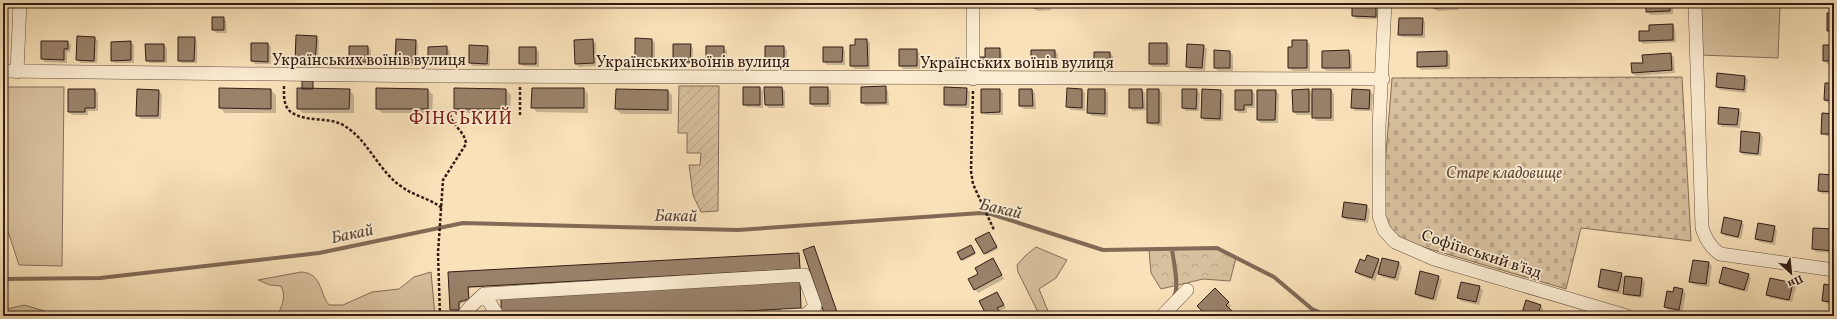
<svg xmlns="http://www.w3.org/2000/svg" width="1837" height="319" viewBox="0 0 1837 319" font-family="Vollkorn,serif">
	<style>
		.green { fill: #d7c09d; stroke: #846e59 }
		.forest { fill: url(#forest-crowns); stroke: #846e59 }
		.cemetery { fill: url(#cemetery-stones); stroke: #846e59 }
		.garden { fill: url(#garden-furrows); stroke: #846e59 }
		.shadow { fill: #0003 }
		.lines { fill: none; stroke-linecap: round; stroke-linejoin: round }
		.stream { stroke: #816a56; stroke-width: 4 }
		.building { fill: #99826a; stroke: #321c15 }
		.minor-casing { stroke: #644d3e; stroke-width: 14 }
		.path { stroke: #321c15; stroke-width: 2.5; stroke-dasharray: 3 2; stroke-linecap: butt }
		.minor { stroke: #fbecd2; stroke-width: 13 }
		.labels { text-anchor: middle; stroke-width: 3.5; stroke-linejoin: round; paint-order: stroke }
		.street-label { font-size: 16px; fill: #321c15; stroke: #fbecd2 }
		.park-label { font-size: 16px; font-style: italic; fill: #644d3e; stroke: #fbecd2 }
		.water-label { font-size: 17px; font-style: italic; fill: #604a3b; stroke: #fbecd2 }
		.quarter-label { font-size: 18px; letter-spacing: 1px; fill: #7a1f14; stroke: #fbecd2 }
	</style>
	<defs>
		<pattern id="forest-crowns" width="20" height="18" patternUnits="userSpaceOnUse"><rect width="20" height="18" fill="#d7c09d"/><path d="M2 6a3 3 0 1 1 6 0M12 15a3 3 0 1 1 6 0" fill="none" stroke="#b9a486"/></pattern>
		<pattern id="cemetery-stones" width="16" height="16" patternUnits="userSpaceOnUse"><rect width="16" height="16" fill="#d7c09d"/><path d="M2 7V4a2 2 0 0 1 4 0v3zM10 15v-3a2 2 0 0 1 4 0v3z" fill="#b9a486"/></pattern>
		<pattern id="garden-furrows" width="10" height="10" patternUnits="userSpaceOnUse"><rect width="10" height="10" fill="#d7c09d"/><path d="M-1 1l2-2M0 10L10 0M9 11l2-2" fill="none" stroke="#b9a486"/></pattern>
	</defs>
	<rect width="100%" height="100%" fill="#f9e1b9"/>
	<filter id="stains"><feTurbulence type="fractalNoise" baseFrequency=".005" numOctaves="4"/><feColorMatrix values="0 0 0 0 .2 0 0 0 0 .09 0 0 0 0 .02 0 0 0 .5 -.17"/></filter>
	<radialGradient id="worn" r=".72"><stop offset=".6" stop-color="#630" stop-opacity="0"/><stop offset="1" stop-color="#630" stop-opacity=".3"/></radialGradient>
	<path class="green" d="M1700 3 1780 5 1778 58 1700 55Z
		M3 87H64L62 266 19 265 3 216Z
		M1036 247 1067 260 1056 278 1039 289 1050 316H1040L1018 272 1017 265 1025 256Z
		M301 272C322 273 319 292 329 305H343L372 292 399 289 414 277 431 272 435 316H252L278 314C283 304 286 296 281 286L270 285 258 280Z
		M24 305 62 316H3V310Z"/>
	<path class="forest" d="M1217 248 1236 258 1230 281 1203 279 1161 289 1151 273 1149 250Z"/>
	<path class="cemetery" d="M1682 77 1691 241 1581 228 1566 289 1406 242C1389 229 1385 225 1382 204L1392 78Z"/>
	<path class="garden" d="M679 86H719L718 211 701 212 693 195 689 165H700L701 153H687V133H678Z"/>
	<path class="shadow" d="M3 3H8V9L3 10Z
		M1033 3H1051V10L1037 11 1034 7Z
		M1353 3H1379V19H1356L1353 15Z
		M1433 3H1458V10L1437 11 1434 8Z
		M1647 3H1673V14L1650 15 1647 11Z
		M1834 14V34H1831L1828 30Z
		M223 18 226 21 227 33H217L213 30Z
		M1422 19 1425 22V38L1402 37 1399 34Z
		M1672 25 1675 28 1676 42 1643 44 1640 41Z
		M316 37 319 40 318 66 299 65 296 61Z
		M95 38 98 41 97 63H81L77 60Z
		M194 38 197 41V63H182L179 60Z
		M592 40 596 43V66L579 67 576 64Z
		M652 40 655 43V67H639L636 64Z
		M867 40 870 43V69H855L851 66 856 46Z
		M415 41 418 44V66L400 65 396 62Z
		M1306 41 1310 44V71H1293L1289 68 1293 47Z
		M67 42 71 45 70 52H67V63L45 62 42 59Z
		M131 42 134 45V63H115L112 60Z
		M3 43 8 46V60H3Z
		M268 44 271 47V64H255L252 61Z
		M1167 44 1170 47V67H1153L1150 64Z
		M164 45 167 48V63H150L147 60Z
		M690 45 693 48V64H677L674 61Z
		M1203 46 1207 49 1205 71 1190 70 1187 67Z
		M1834 46V64H1827L1824 60Z
		M368 47 371 50V65H353L350 62Z
		M446 47 450 51V66H432L429 63Z
		M487 47 490 50V66H473L470 63Z
		M723 47 727 51V65H710L707 62Z
		M784 47 787 50 786 69 769 68 766 65Z
		M535 48 539 52V67L523 66 520 63Z
		M842 48 845 51V65H827L824 62Z
		M999 49 1002 53 1003 69H983L980 66V58H986Z
		M916 50 920 54V69H903L900 66Z
		M1055 51 1058 54V70L1035 69 1032 66Z
		M1349 51 1352 55V71H1327L1323 68Z
		M1230 52 1233 55V71H1218L1215 68Z
		M1447 52 1450 55V69L1422 70 1418 67Z
		M1110 53 1113 56V70H1098L1095 66Z
		M1670 54 1674 57 1675 73 1636 76 1633 73 1644 64Z
		M1745 77 1748 80 1746 93 1720 90 1717 87Z
		M312 82 314 90H349L354 95V113H303L298 108 303 90Z
		M1834 84V103H1828L1825 100Z
		M885 87 888 91 889 105 866 106 862 103Z
		M760 88 763 91V108L747 107 744 104Z
		M765 88H782L785 91V108H769L766 105Z
		M827 88 831 91V107H814L811 104Z
		M220 89 271 90 276 95V113H225L220 108Z
		M584 89 588 94V113L537 112 532 107Z
		M966 89 970 92 969 108 948 107 945 104Z
		M95 90 98 93V111H88V115H72L69 111Z
		M428 90 433 95 432 113H382L377 108Z
		M506 90 511 95 510 113H459L455 108Z
		M1000 90 1003 93V115H986L982 112Z
		M1020 90H1032L1035 93 1036 109H1024L1020 106Z
		M1082 90 1085 93V111L1071 110 1067 107Z
		M1088 90H1105L1108 93V117L1092 116 1088 113Z
		M1130 90H1142L1145 93 1146 110 1133 111 1130 107Z
		M1159 90 1162 93V126L1151 125 1148 122Z
		M1196 90 1200 94 1199 111H1186L1183 108Z
		M1309 90 1313 95 1331 90 1334 94V121H1316L1313 115H1297L1294 112Z
		M158 91 162 94 161 119H141L137 115Z
		M668 91 672 95V114H621L616 109Z
		M1220 91 1224 94 1223 121H1205L1202 118Z
		M1252 91 1255 94V108H1247V113H1239L1236 110Z
		M1275 91 1279 94 1278 123H1261L1258 120Z
		M1369 91 1373 94 1372 111H1355L1352 107Z
		M3 94 4 95V111H3Z
		M1738 110 1742 113 1740 128 1722 127 1719 123Z
		M1834 115V137L1826 136 1822 133Z
		M1760 134 1763 137 1761 156 1744 155 1741 152Z
		M1834 176V194H1822L1819 190Z
		M1367 206 1370 210 1368 223 1346 220 1343 217Z
		M1741 222 1744 225 1741 239 1725 236 1722 233Z
		M1774 227 1777 230 1775 245 1759 242 1756 239Z
		M1814 229 1834 230V253L1816 252 1813 249Z
		M990 235 998 249 986 255 977 240Z
		M814 248 837 313 835 315 836 316H826L804 251Z
		M972 248 976 254 963 261 962 260Z
		M799 254 801 270 469 288V300L460 304V311L451 310 449 273Z
		M993 259 1004 279 978 293 975 289 979 274Z
		M1383 259 1399 263 1402 267 1398 281 1382 277 1378 273 1375 281 1359 275 1356 272 1366 262 1378 260 1382 264Z
		M1709 263 1712 266 1709 287 1694 285 1690 282Z
		M1621 274 1626 279H1642L1645 282 1643 298 1627 296 1624 293 1625 281H1624L1621 294 1602 290 1599 287Z
		M1748 274 1751 278 1747 292 1723 286 1720 283Z
		M1438 277 1442 280 1436 301 1419 297 1416 294Z
		M799 282 802 309 672 316H511V313L502 312Z
		M1792 283 1796 287 1792 302 1770 298 1767 295Z
		M1479 287 1483 290 1479 305 1461 301 1458 298Z
		M1834 287V305L1826 303 1823 300Z
		M1215 289 1231 306 1228 309 1235 315 1233 316H1209Z
		M1682 290 1686 293 1682 313 1668 310 1665 307 1673 294Z
		M997 293 1006 308 1000 311 1002 315 1001 316H988Z
		M1540 305 1543 309 1542 313 1554 316H1522Z
		M485 313 488 316H480Z"/>
	<g class="lines">
		<path class="stream" d="M1172 249C1173 259 1180 288 1174 296
			M3 279 100 278 319 253 463 223 738 230 981 213 991 214 1103 250 1217 248 1274 277 1312 309 1328 316"/>
	</g>
	<path class="building" d="M1032 3H1048L1049 7 1033 8Z
		M1352 3H1376V17L1352 16Z
		M1432 3H1455V7L1433 8Z
		M1646 3H1670V11L1646 12Z
		M1827 13H1834V31H1827Z
		M212 17H224V30H212Z
		M1399 18H1423L1422 35H1398Z
		M1673 24V40L1639 41V31H1649V25Z
		M296 35 317 36 315 63 295 62Z
		M77 36 95 37 94 61 76 60Z
		M178 37H195L194 61H178Z
		M635 38 652 39V65L635 64Z
		M396 39 416 40 415 63H395Z
		M593 39 594 63 575 64 574 40Z
		M855 39H867L868 66H850V45H855Z
		M1292 40H1307V68H1288V47H1292Z
		M41 41H68V49H64V60L41 59Z
		M131 41V60L111 61V42Z
		M3 42H5V57H3Z
		M251 43H268V62L251 61Z
		M1149 43H1167V64H1149Z
		M145 44H164V61H146Z
		M673 44H691L690 62 673 61Z
		M1187 44 1204 45 1202 68 1186 67Z
		M469 45 488 46 487 64 469 63Z
		M1823 45H1834V61H1823Z
		M349 46H368V62H349Z
		M447 46V63H428V47Z
		M706 46H724V62H706Z
		M765 46H784V66H765Z
		M519 47H536V64H519Z
		M823 47H843L842 62H823Z
		M985 48H1000V66H979V57H985Z
		M899 49H917V66H899Z
		M1031 50H1055V67H1031Z
		M1214 50 1230 51V68H1214Z
		M1349 50 1350 68H1322V51Z
		M1447 51V66L1417 67V52Z
		M1094 52H1110V67H1094Z
		M1671 53 1672 70 1632 73 1631 63H1643L1642 55Z
		M1717 73 1745 76 1744 90 1716 87Z
		M302 81H313V89H302Z
		M1825 83H1834V101L1824 100Z
		M886 86V103H861V87Z
		M743 87H760V105H743Z
		M764 87H782L783 105H765Z
		M810 87H828V104H810Z
		M944 87 967 88 966 105H944Z
		M219 88 271 89V109L219 108Z
		M297 88 350 89 349 109H297Z
		M376 88 428 89V109H376Z
		M454 88 506 89V109H454Z
		M532 88H584V108H531Z
		M1067 88 1082 89V108L1066 107Z
		M68 89H95V108H85V112H68Z
		M137 89 159 90 158 116H136Z
		M616 89 668 90V110L615 109Z
		M981 89H1000V112L981 113Z
		M1019 89H1032L1033 106H1019Z
		M1088 89H1105V114L1087 113Z
		M1129 89H1142L1143 108H1129Z
		M1147 89H1159V123H1147Z
		M1182 89H1197L1196 109 1182 108Z
		M1202 89 1221 90 1220 119 1201 118Z
		M1309 89V112H1293L1292 90Z
		M1312 89H1331V118H1312Z
		M1352 89 1370 90 1369 109 1351 108Z
		M1235 90H1252V105H1244V110H1235Z
		M1257 90H1276L1275 120H1257Z
		M1719 107 1739 109 1737 125 1718 124Z
		M1822 113 1834 114V134H1821Z
		M1741 131 1760 133 1758 154 1740 152Z
		M1819 174 1834 175V192L1818 191Z
		M1344 202 1367 205 1365 220 1342 217Z
		M1724 217 1742 221 1738 237 1721 233Z
		M1758 223 1775 226 1772 242 1755 239Z
		M1813 228 1834 229 1833 251 1812 249Z
		M989 232 997 247 984 254 975 239Z
		M971 245 975 253 961 260 957 252Z
		M814 246 837 312 825 316 803 250Z
		M799 253 800 269 468 287 469 299 459 302V310H450L448 272Z
		M1367 255 1379 259 1372 278 1355 272 1360 259 1365 261Z
		M993 258 1002 275 974 290 968 279 978 274 975 268Z
		M1382 258 1399 262 1395 278 1378 274Z
		M1693 260 1709 262 1706 284 1689 282Z
		M1723 267 1749 274 1744 290 1719 283Z
		M1601 269 1622 273 1618 291 1598 287Z
		M1420 271 1439 276 1433 299 1415 294Z
		M1625 276 1642 278 1640 296 1623 294Z
		M1770 278 1793 283 1789 300 1766 295Z
		M800 281 801 308 651 316H510V312H501V297Z
		M1461 282 1480 286 1476 302 1457 298Z
		M1824 284 1834 286V302L1822 301Z
		M1674 287 1683 289 1679 310 1664 307 1667 291 1673 292Z
		M1215 288 1229 302 1226 305 1232 311 1227 316H1207L1197 306Z
		M997 292 1004 305 997 308 1000 312 991 316H987L979 301Z
		M1526 300 1541 305 1537 316H1521Z
		M1542 312 1557 316H1541Z"/>
	<g class="lines">
		<g class="minor-casing">
			<path id="minor" d="M1385 3 1379 127V216L1384 230 1395 242 1434 259 1627 316
				M1695 3 1702 228C1706 239 1710 247 1720 254L1834 270
				M3 71 440 76 1383 79
				M17 72 20 3
				M973 79V3
				M484 294 498 316
				M463 316 470 307 484 294 804 275 815 306 806 315 783 316
				M1162 316 1187 290"/>
		</g>
		<path class="path" d="M284 86C284 95 283 106 291 112 306 123 327 116 343 125 368 139 378 171 402 187 414 196 429 198 442 208
			M973 91 971 171 973 184 994 230
			M520 115V87
			M440 316 438 253 443 180 466 144C465 131 452 126 450 114"/>
		<use href="#minor" class="minor"/>
	</g>
	<g class="labels">
		<g class="street-label">
			<text x="369" y="65">Українських воїнів вулиця</text>
			<text x="693" y="67">Українських воїнів вулиця</text>
			<text x="1017" y="68">Українських воїнів вулиця</text>
			<text transform="translate(1482 253) rotate(18)" y="6">Софіївський в'їзд</text>
		</g>
		<g class="park-label">
			<text x="1504" y="178">Старе кладовище</text>
		</g>
		<g class="water-label">
			<text transform="translate(1001 208) rotate(13)" y="6">Бакай</text>
			<text transform="translate(676 215) rotate(1)" y="6">Бакай</text>
			<text transform="translate(352 233) rotate(-12)" y="6">Бакай</text>
		</g>
		<g class="quarter-label">
			<text x="461" y="124">ФІНСЬКИЙ</text>
		</g>
	</g>
	<rect width="1837" height="319" fill="none" stroke="#f9e1b9" stroke-width="16"/>
	<rect x="4" y="4" width="1829" height="311" fill="none" stroke="#321c15" stroke-width="2"/>
	<rect x="8" y="8" width="1821" height="303" fill="none" stroke="#321c15"/>
	<g transform="translate(1791 273) rotate(153)" stroke="#fbecd2" stroke-width="3" paint-order="stroke">
	<path d="M0-3L7 15L0 10L-7 15Z" fill="#321c15"/>
	<text y="-6" font-size="11" font-weight="bold" text-anchor="middle" fill="#321c15">Пн</text>
	</g>
	<rect width="100%" height="100%" filter="url(#stains)"/>
	<rect width="100%" height="100%" fill="url(#worn)"/>
</svg>
